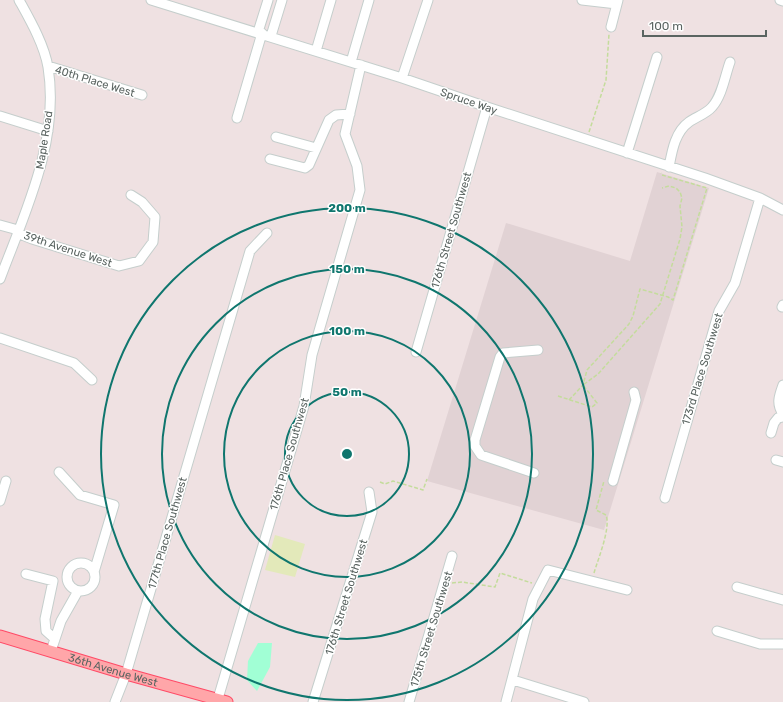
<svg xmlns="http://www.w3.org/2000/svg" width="783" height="702" viewBox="0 0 783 702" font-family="Rubik,sans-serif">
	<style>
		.education { fill: #e1d2d4 }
		.green { fill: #e3e9ba }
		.water { fill: #a1ffd5 }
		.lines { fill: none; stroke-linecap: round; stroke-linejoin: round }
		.minor-casing { stroke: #c5cecc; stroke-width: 11 }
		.major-casing { stroke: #ff4a66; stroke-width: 13 }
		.path { stroke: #c4dc9c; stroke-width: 1.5; stroke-dasharray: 4 2; stroke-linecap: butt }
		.minor { stroke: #fff; stroke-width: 9 }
		.major { stroke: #ffa6a9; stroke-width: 11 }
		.ring { fill: none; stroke: #0f766e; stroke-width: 2 }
		.labels { text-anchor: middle; stroke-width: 3; stroke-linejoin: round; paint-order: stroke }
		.street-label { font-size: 11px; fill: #5a6461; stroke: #fff }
		.centre { fill: #0f766e; stroke: #fff; stroke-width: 2 }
		.ring-label { font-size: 12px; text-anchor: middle; font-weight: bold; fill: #0f766e; stroke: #fff; stroke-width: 3; stroke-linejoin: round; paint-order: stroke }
	</style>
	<rect width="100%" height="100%" fill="#efe1e2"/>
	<path class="education" d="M657 172 709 188 604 530 427 481 506 223 630 261Z"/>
	<path class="green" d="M275 535 305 544 295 577 265 570Z"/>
	<path class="water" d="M258 643H272L270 667 257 691 247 680 248 661Z"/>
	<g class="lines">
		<g class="minor-casing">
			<path id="minor" d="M151 0 402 78 487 107 705 178 760 198 783 210
				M582 0 617 4
				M780 0 783 1
				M611 27 618 0
				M258 32 268 0
				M271 36 282 0
				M316 51 331 0
				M351 62 369 0
				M48 66 142 95
				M402 78 428 0
				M0 116 48 131
				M237 118 262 33
				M276 137 316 148
				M627 153 657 57
				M270 159 305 168 309 165 329 120 336 115 350 114
				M669 167C672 151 675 132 689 122 696 117 706 114 712 107 722 96 725 76 730 62
				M0 225 18 230
				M17 233 32 239 119 266 139 261 153 242 155 217 142 202 131 195
				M0 279C25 212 60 141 48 67 44 44 30 20 19 0
				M782 307 783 305
				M0 338 74 363 92 380
				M416 352 487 107
				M783 385C779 396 776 404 783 414
				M771 433 774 423 778 418 783 417
				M776 460 783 462
				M59 472 80 495 114 505 94 572
				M534 473 481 455 475 446V440L500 357 503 353 538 350
				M613 481 636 400 634 392
				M665 498 719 311 735 283 760 198
				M0 501 6 481
				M67 577a14 14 0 1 1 28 0a14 14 0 1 1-28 0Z
				M26 574 53 581 45 619 46 631 55 639
				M737 587 783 600
				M717 631 760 644H783
				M51 651 61 621 78 591
				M513 680 584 702
				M115 702 126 674 250 251 267 233
				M217 702 304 406 312 355 360 190 357 166 345 134 361 65
				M313 702 372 512 369 492
				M409 702 452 556
				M506 702 533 599 548 570 627 590"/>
		</g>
		<g class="major-casing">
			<g id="major">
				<path id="s1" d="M0 636 126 674 227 702"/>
			</g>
		</g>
		<path class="path" d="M589 132 606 80 609 34
			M558 396 592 407 597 403 583 385 598 374 660 304 680 239 682 227 680 206 682 198 680 192 676 188 669 186 662 188
			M569 400 583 385 587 370 629 324 633 316 640 289 668 297 673 300 707 188 662 175 661 173
			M380 482 385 484 393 481 423 490 427 479
			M594 573C598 559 611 528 606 515L596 510 604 481
			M452 583 462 582 495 587 500 573 532 583"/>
		<use href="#minor" class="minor"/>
		<use href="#major" class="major"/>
	</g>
	<g class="ring">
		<circle cx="347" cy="454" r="62"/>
		<circle cx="347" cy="454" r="123"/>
		<circle cx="347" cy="454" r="185"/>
		<circle cx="347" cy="454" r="246"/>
	</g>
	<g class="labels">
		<g class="street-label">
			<text transform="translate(95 81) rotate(17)" y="4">40th Place West</text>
			<text transform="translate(469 101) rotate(19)" y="4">Spruce Way</text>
			<text transform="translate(44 140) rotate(-81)" y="4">Maple Road</text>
			<text transform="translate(451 230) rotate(-74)" y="4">176th Street Southwest</text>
			<text transform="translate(68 249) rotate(18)" y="4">39th Avenue West</text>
			<text transform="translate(702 369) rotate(-73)" y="4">173rd Place Southwest</text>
			<text transform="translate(289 454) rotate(-74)" y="4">176th Place Southwest</text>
			<text transform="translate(167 533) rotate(-74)" y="4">177th Place Southwest</text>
			<text transform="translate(346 597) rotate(-73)" y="4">176th Street Southwest</text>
			<text transform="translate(431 629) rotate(-73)" y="4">175th Street Southwest</text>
			<text dy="4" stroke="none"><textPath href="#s1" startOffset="118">36th Avenue West</textPath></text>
		</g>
	</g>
	<circle cx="347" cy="454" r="6" class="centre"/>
	<g class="ring-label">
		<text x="347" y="212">200 m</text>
		<text x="347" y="273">150 m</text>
		<text x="347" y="335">100 m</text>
		<text x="347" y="396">50 m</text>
	</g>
	<path d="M643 30v6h123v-6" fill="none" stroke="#5a6461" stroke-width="2"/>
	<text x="649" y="30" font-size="12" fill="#5a6461" stroke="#ffffff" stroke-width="3" paint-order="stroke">100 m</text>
</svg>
